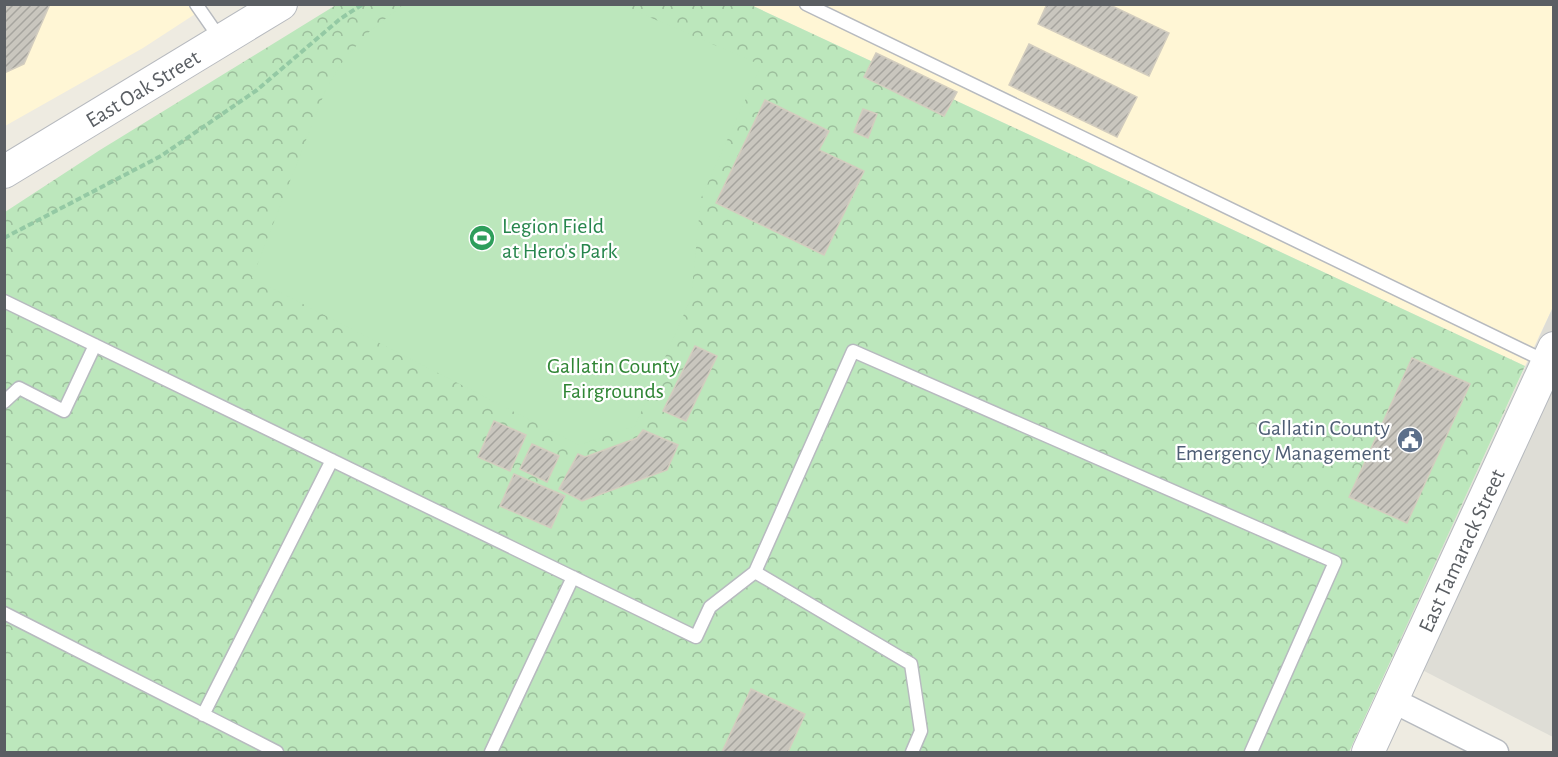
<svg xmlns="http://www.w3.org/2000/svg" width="1558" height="757" viewBox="0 0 1558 757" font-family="'Alegreya Sans',sans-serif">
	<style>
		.commercial { fill: #fff6d5 }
		.industrial { fill: #deddd6 }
		.park { fill: url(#park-crowns) }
		.garden { fill: #bce7bc }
		.building { fill: url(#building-hatch); stroke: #d3cdbf; stroke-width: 1.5 }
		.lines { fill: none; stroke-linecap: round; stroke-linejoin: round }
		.service-casing { stroke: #b7babf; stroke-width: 15 }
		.minor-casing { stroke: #b7babf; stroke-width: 27 }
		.tertiary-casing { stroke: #b7babf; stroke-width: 34 }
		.path { stroke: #94c9a4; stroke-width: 4; stroke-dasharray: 6 3; stroke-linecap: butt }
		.service { stroke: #fff; stroke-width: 12 }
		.minor { stroke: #fff; stroke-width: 24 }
		.tertiary { stroke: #fff; stroke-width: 32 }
		.labels { text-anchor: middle; stroke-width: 4.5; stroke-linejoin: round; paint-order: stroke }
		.street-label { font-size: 22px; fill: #5a5e63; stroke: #fff }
		.leisure-label { font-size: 22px; fill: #27864d; stroke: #fff; text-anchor: start }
		.park-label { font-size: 22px; fill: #2f8534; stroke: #fff }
		.service-label { font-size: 22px; fill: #4e5e75; stroke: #fff; text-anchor: end }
	</style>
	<defs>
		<pattern id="park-crowns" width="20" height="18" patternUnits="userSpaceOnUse" patternTransform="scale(1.5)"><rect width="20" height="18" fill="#bce7bc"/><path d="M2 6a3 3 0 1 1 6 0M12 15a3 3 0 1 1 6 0" fill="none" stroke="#9cbe9c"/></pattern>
		<pattern id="building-hatch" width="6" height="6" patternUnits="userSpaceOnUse" patternTransform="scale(1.5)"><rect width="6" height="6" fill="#c9c6be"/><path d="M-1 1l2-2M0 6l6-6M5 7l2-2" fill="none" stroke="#a6a49e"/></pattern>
	</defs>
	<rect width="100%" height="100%" fill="#eeebe1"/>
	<path class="commercial" d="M5 5H209L143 48 5 126Z
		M751 5H1553V307L1525 366Z"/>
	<path class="industrial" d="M1553 307V737L1393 655Z"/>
	<path class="park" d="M336 5H751L1525 366 1349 752H5V212L100 150Z"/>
	<path class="garden" d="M404 4 621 5 761 65 701 198 691 298 635 426 579 445 252 278 326 89 345 58 370 31Z"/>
	<path class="building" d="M4 4H50L24 64 4 73Z
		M1047 4H1108L1169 33 1149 76 1038 24Z
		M1029 44 1137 97 1117 137 1009 85Z
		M876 53 957 92 944 116 864 77Z
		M765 100 829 131 819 150 864 171 824 255 716 203Z
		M863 109 877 114 868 138 854 132Z
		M695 346 717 356 686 421 663 411Z
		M1412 358 1470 384 1407 523 1349 497Z
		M494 421 526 435 510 471 478 457Z
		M643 430 678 445 667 470 582 501 559 489 578 454 585 457 637 438Z
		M532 444 559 456 547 482 520 469Z
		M514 474 565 496 551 528 500 506Z
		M751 689 805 714 788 752H722Z"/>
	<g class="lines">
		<g class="service-casing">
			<path id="service" d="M196 4 221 40
				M806 4 1547 362
				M4 301 696 637 710 607 755 572 911 664 921 731 912 752
				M4 402 19 388 64 411 95 345
				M755 572 853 351 1335 562 1251 752
				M4 613 277 752
				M203 715 332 460
				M491 752 573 577"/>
		</g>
		<g class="minor-casing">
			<path id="minor" d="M1392 700 1496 752"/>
		</g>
		<g class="tertiary-casing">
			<g id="tertiary">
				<path id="s1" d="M4 172 281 4"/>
				<path id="s2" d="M1368 752 1554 348"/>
			</g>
		</g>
		<path class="path" d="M4 238 161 156 257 90 340 19 363 4"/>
		<use href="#service" class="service"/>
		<use href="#minor" class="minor"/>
		<use href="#tertiary" class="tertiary"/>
	</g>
	<defs>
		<g id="stadium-disc" transform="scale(1.35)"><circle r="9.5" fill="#2e9e5b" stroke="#fff"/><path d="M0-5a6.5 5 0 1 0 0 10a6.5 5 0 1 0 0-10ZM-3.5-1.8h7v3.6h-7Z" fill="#fff"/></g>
		<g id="civic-disc" transform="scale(1.35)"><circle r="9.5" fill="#5c6f8a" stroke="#fff"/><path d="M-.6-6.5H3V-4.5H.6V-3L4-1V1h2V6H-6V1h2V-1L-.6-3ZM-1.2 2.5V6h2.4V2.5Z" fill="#fff"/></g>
	</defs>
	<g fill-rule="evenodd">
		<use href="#stadium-disc" x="482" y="238"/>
		<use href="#civic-disc" x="1410" y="440"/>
	</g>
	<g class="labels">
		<g class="street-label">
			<text dy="8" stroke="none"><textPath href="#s1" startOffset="162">East Oak Street</textPath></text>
			<text dy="8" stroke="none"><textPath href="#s2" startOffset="222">East Tamarack Street</textPath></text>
		</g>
		<g class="leisure-label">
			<text x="502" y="233">Legion Field<tspan x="502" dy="25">at Hero's Park</tspan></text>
		</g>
		<g class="park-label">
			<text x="613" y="373">Gallatin County<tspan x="613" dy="25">Fairgrounds</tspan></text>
		</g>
		<g class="service-label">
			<text x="1390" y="435">Gallatin County<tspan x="1390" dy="25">Emergency Management</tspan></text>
		</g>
	</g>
	<rect width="1558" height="757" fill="none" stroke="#5a5e63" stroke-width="12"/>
</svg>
